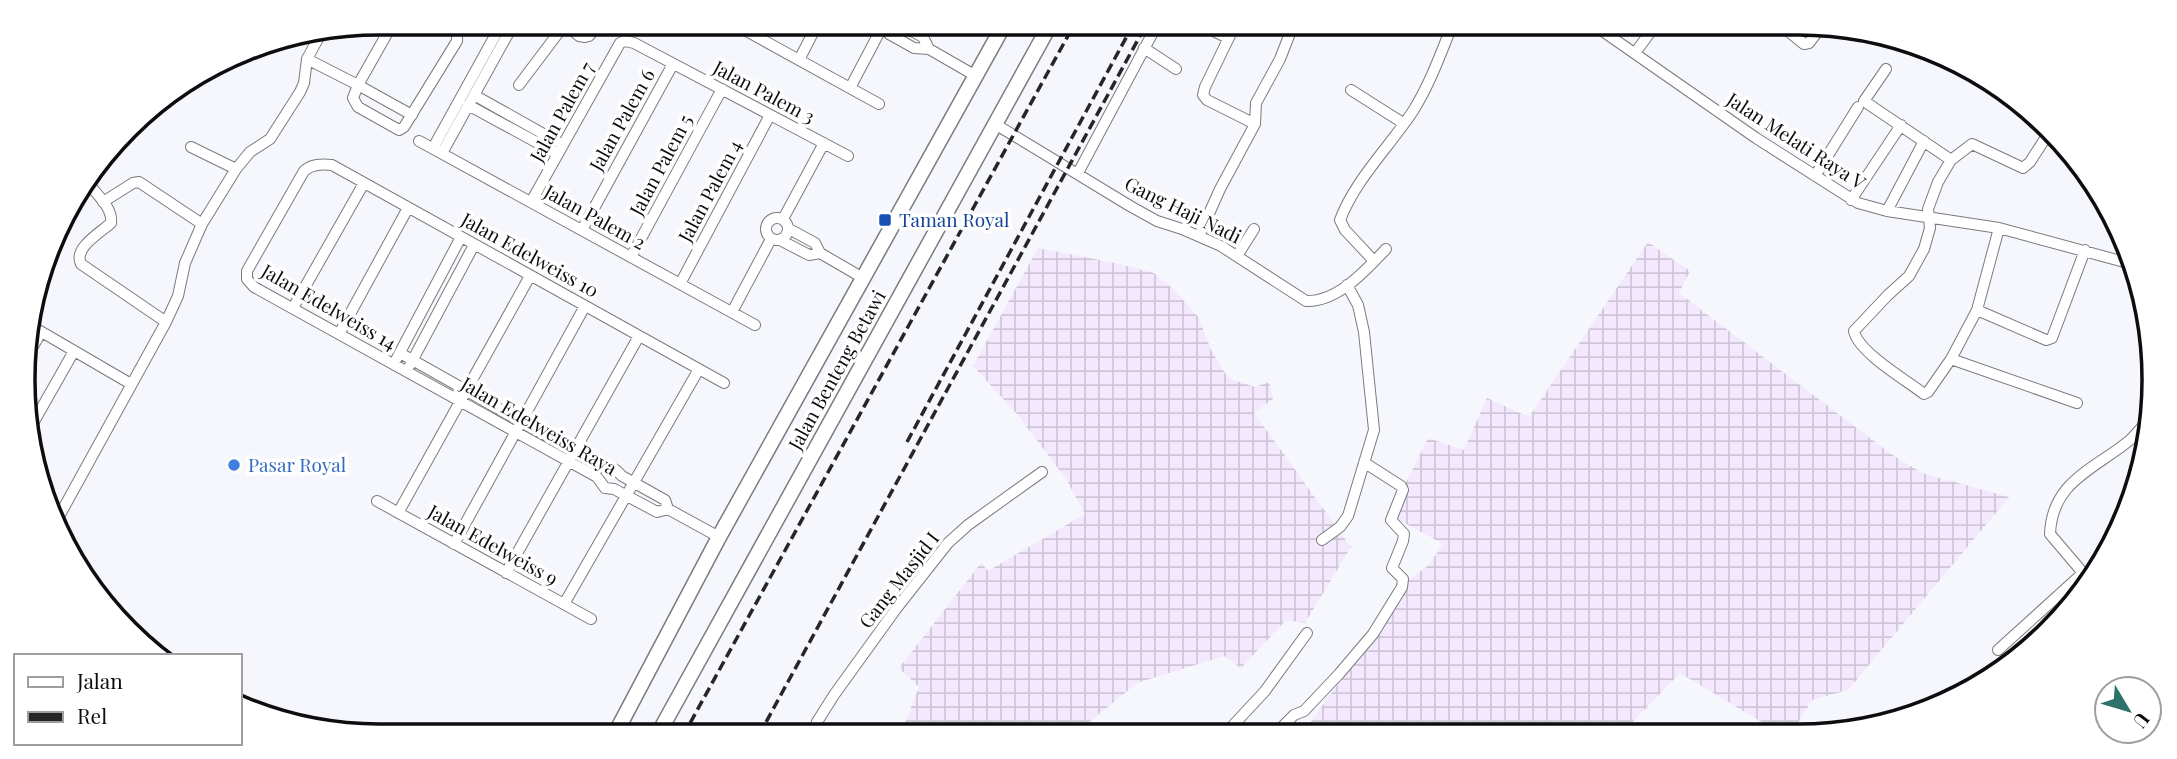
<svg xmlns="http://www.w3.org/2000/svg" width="2177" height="759" viewBox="0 0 2177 759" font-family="'Playfair Display',serif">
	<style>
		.industrial { fill: url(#industrial-grid) }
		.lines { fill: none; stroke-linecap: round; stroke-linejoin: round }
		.street-casing { stroke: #797b7f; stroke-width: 12 }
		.secondary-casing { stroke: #797b7f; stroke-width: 17 }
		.street { stroke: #fff; stroke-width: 10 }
		.secondary { stroke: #fff; stroke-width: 14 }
		.rail { stroke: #262628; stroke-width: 3.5; stroke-dasharray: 10 5; stroke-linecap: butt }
		.transit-dot { fill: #1a4fb4; stroke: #fff; stroke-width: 2.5 }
		.shop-dot { fill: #3f7fe0; stroke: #fff; stroke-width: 2.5 }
		.labels { text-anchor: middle; stroke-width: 7; stroke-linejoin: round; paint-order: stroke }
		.street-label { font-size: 19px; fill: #0d0d0f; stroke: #fff }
		.transit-label { font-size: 19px; fill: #164399; stroke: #fff; text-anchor: start }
		.shop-label { font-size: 19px; fill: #366cbe; stroke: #fff; text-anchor: start }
		.rim { fill: none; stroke: #0d0d0f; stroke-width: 3.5 }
	</style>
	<defs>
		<pattern id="industrial-grid" width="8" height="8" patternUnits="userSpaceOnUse" patternTransform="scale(1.75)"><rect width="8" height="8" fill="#f3e8fd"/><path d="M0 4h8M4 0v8" fill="none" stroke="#cfc6d8"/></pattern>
	</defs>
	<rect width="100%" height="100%" fill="#f6f7fc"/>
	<path class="industrial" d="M1648 242 1690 271 1679 293 1891 454 1922 473 2009 497 1848 690 1812 700 1792 733H1780L1680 673 1621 734H1309L1305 730 1385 618 1406 581 1428 566 1443 544 1390 515 1428 438 1464 450 1487 398 1529 417Z
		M1038 248 1115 263 1154 273 1174 290 1199 318 1211 350 1228 378 1255 387 1269 382 1273 399 1254 413 1351 547 1305 623 1286 620 1241 668 1224 656 1137 683 1081 729 1077 735H900L919 687 899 668 981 563 988 571 1085 514 1066 479 1017 414 973 366Z"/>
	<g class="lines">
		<g class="street-casing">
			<path id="street" d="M393 23 358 85 353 98 358 107 399 130 404 127 457 41V31L445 23
				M535 23 557 34
				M564 23 579 36 585 37 589 36 599 23
				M732 23 879 104
				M897 23 923 37 929 49
				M1197 23 1228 38
				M1236 23 1205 87 1203 95 1207 100 1255 124
				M1591 23 1756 138 1858 203 1887 211 1999 228 2128 263
				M1778 23 1804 44 1809 43 1822 26
				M889 34 914 48 929 49 976 76
				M1144 48 1176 69
				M1635 53 1657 23
				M307 59 358 85 412 115
				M799 60 818 23
				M1886 69 1864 101 1951 160
				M519 85 565 24
				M850 88 879 33
				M1351 90 1403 123
				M474 95 563 145
				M468 105 558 154
				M995 124 1130 206 1157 221 1182 229 1221 246 1306 301C1338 302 1366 270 1386 249
				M419 141 755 325
				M121 142 157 109 196 79
				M191 147 236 169
				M433 148 502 23
				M442 153 514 23
				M1078 173 1158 23
				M1815 176 1858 107
				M89 184C97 195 113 208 111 223 100 233 73 248 81 264L166 322
				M1851 200 1901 125
				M103 202 133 183 139 182 202 224
				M531 202 620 43 625 41 634 43 848 156
				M1887 211 1924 141
				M766 229a11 11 0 1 1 22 0a11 11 0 1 1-22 0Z
				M783 219 824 143
				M1999 228 1977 310 1951 359 1928 392 1924 394C1906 380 1858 352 1854 331L1888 295 1909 276 1924 249 1930 228 1928 209 1938 182 1951 160 1972 144 2023 168 2030 162 2048 134
				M789 229 815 243 820 253 863 278
				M582 230 673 64
				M1199 236 1220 189 1255 124 1256 103 1280 59 1294 23
				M780 240 809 255 820 253
				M1237 256 1254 229
				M631 257 722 89
				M1374 261 1345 230 1340 220C1355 180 1390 146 1413 111 1430 84 1441 53 1453 23
				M680 284 770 115
				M293 308 364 183
				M1977 310 2046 340 2052 338 2085 250
				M732 312 771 239
				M28 324 131 384
				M339 334 408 208
				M400 353 602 467H610L616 470 622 476 665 500 668 509 719 537
				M27 357 41 332
				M397 358 461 237
				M1951 359 2077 403
				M410 365 474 245
				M32 425 74 351
				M377 501 591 619
				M668 509 657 512 614 489 605 488 597 477 254 287 247 279V271L304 171C312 164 321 164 332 165L724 383
				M398 513 530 276
				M57 520 166 322 178 296 185 263 202 224 236 169 250 152 270 139 300 92 304 83 307 59 320 35
				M1322 540 1340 527 1348 516 1374 430 1364 332 1358 305 1347 285
				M454 544 585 306
				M506 573 639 336
				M2089 580 2050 534C2052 481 2095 469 2130 440 2135 435 2140 429 2145 424
				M564 604 699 369
				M1998 650 2083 573
				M1225 734 1265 691 1307 633
				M1275 734 1294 715 1304 711 1339 674 1373 634 1402 587 1403 579 1392 568 1403 541 1404 534 1391 520 1403 490 1401 486 1365 463
				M812 735 817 722 834 695 896 609 948 543 968 525 1042 472"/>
		</g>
		<g class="secondary-casing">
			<path id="secondary" d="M614 736 719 537 1005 23
				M657 736 1051 23"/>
		</g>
		<use href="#street" class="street"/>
		<use href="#secondary" class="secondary"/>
		<path class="rail" d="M907 442 1134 23
			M759 735 1147 23
			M683 736 1075 23"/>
	</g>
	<rect class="transit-dot" x="878" y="213" width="14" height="14" rx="3.5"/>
	<circle class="shop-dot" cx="234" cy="465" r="7"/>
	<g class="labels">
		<g class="street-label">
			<text transform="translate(764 92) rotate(28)" y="7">Jalan Palem 3</text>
			<text transform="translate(562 112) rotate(-61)" y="7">Jalan Palem 7</text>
			<text transform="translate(622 120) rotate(-61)" y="7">Jalan Palem 6</text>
			<text transform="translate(1796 141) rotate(33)" y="7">Jalan Melati Raya V</text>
			<text transform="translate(661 165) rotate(-62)" y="7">Jalan Palem 5</text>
			<text transform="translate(710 191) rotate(-62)" y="7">Jalan Palem 4</text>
			<text transform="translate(1183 210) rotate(26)" y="7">Gang Haji Nadi</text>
			<text transform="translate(595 217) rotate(29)" y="7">Jalan Palem 2</text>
			<text transform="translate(530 255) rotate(29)" y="7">Jalan Edelweiss 10</text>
			<text transform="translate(329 307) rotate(30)" y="7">Jalan Edelweiss 14</text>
			<text transform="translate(837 370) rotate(-61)" y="7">Jalan Benteng Betawi</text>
			<text transform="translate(539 426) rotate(30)" y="7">Jalan Edelweiss Raya</text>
			<text transform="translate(493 545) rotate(29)" y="7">Jalan Edelweiss 9</text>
			<text transform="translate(899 580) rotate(-52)" y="7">Gang Masjid I</text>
		</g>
		<g class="transit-label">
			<text x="899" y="227">Taman Royal</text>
		</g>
		<g class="shop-label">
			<text x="248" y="472">Pasar Royal</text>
		</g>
	</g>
	<path d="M0 0H2177V759H0ZM379 35H1798A344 344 0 0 1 2142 379V380A344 344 0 0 1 1798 724H379A344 344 0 0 1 35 380V379A344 344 0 0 1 379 35Z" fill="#fff" fill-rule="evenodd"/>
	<path class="rim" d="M379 35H1798A344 344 0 0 1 2142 379V380A344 344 0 0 1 1798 724H379A344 344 0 0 1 35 380V379A344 344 0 0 1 379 35Z"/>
	<rect x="14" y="654" width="228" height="91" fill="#ffffff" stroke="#9e9e9f" stroke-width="2"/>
	<rect x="28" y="677" width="35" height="10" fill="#ffffff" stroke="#9e9e9f" stroke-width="2"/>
	<text x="77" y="689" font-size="21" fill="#0d0d0f">Jalan</text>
	<rect x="28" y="712" width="35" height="10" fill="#262628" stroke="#9e9e9f" stroke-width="2"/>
	<text x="77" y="724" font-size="21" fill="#0d0d0f">Rel</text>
	<g transform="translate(2128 710) rotate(128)"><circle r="33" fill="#ffffff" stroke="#9e9e9f" stroke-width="2"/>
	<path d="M0-5L12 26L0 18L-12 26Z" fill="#2c736b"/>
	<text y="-10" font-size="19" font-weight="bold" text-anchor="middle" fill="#0d0d0f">U</text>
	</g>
</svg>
